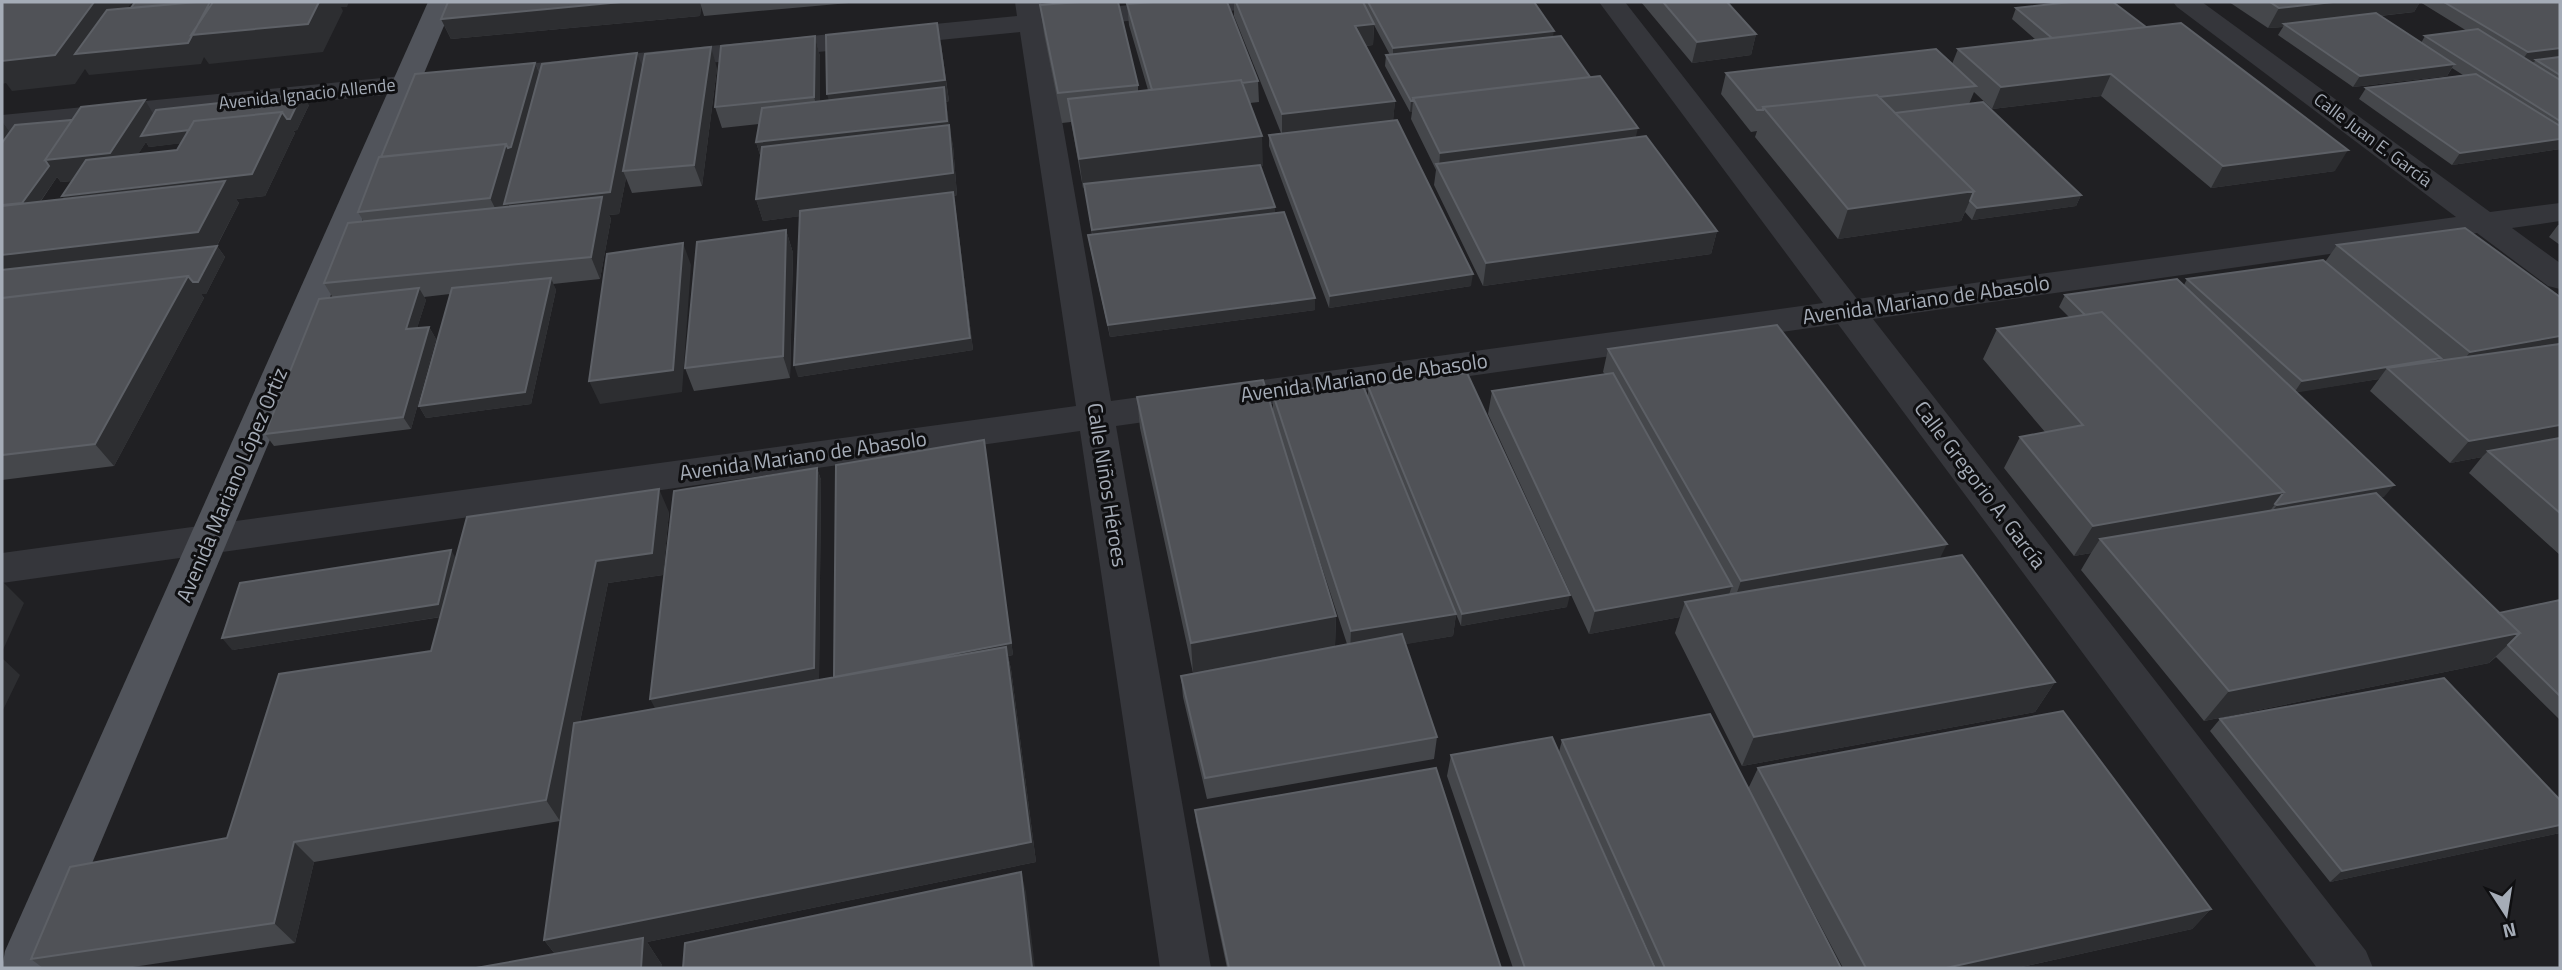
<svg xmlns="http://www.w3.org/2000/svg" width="2562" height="970" viewBox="0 0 2562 970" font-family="'Titillium Web',sans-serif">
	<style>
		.built { fill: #202023 }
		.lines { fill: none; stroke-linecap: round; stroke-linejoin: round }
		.minor { fill: #35363b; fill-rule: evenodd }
		.major { fill: #51545b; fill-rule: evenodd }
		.wall { fill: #45474b; fill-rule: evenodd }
		.shaded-wall { fill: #2d2e31 }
		.building { fill: #505257; stroke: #5d6066; stroke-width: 2 }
		.labels { text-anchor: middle; stroke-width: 6; stroke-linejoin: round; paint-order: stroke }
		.far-street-label { font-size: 18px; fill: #a5acb7; stroke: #0f0f11 }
		.street-label { font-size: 21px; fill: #a5acb7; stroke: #0f0f11 }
	</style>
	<rect width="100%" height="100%" fill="#141416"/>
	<path class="built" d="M2 2H2560V968H2Z"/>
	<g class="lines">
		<path class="minor" d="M1015 2H1041L1043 13 1162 2H1252L1248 7 1239 10 1046 29 1111 401 1823 303 1599 2H1625L1857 299 2456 217 2177 7 2173 2H2202L2490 212 2560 203V221L2512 228 2560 263V289L2548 286 2477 233 1873 319 2366 951 2373 968H2317L1838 324 1116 426 1211 968H1160L1080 431 2 583V553L1076 406 1020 32 2 133V115L1017 16Z"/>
		<path class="major" d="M428 2H454L48 968H2L5 951Z"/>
	</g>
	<path class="wall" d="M448 2H849V3L704 16 701 6 700 16 451 39 441 19Z
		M1234 2H1534L1553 37 1590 77 1636 137 1717 231 1711 254 1483 286 1434 185 1436 170 1411 119 1412 112H1410L1385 66 1386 55H1390L1374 25 1373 45 1365 46 1395 101 1393 120 1471 286 1329 308 1269 146V135L1281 133 1234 16Z
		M1641 2H1727L1756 34 1751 55 1692 63Z
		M2229 2H2560V149L2452 165 2359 99 2366 88 2463 75 2452 68 2447 76 2353 87 2278 35 2283 27 2268 28ZM2420 2 2467 31 2425 36 2421 43 2380 16 2414 12Z
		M1127 4 1258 81 1259 102 1250 103 1263 166H1260L1275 207V213L1315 310 1110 337 1090 247 1088 235H1092L1085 188H1083L1071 122 1062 123 1044 34 1040 5 1138 85V91L1148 90 1129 25Z
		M2016 8 2335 171 2211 188 2101 96 1992 109 1974 92 1969 104 2081 195 2076 206 1972 220 1965 212 1961 221 1838 239 1755 137 1757 131 1751 132 1721 94 1726 73 1952 64 1958 49 2036 40 2012 19Z
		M815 36 820 57V101L829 100 941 44 949 101 946 102 949 127 953 146 957 195 954 196 973 350 798 377 800 216 763 221 756 199 761 158 756 142 759 124 722 128 715 107Z
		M535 63 540 73 642 67 717 68 702 186 632 193 626 178 619 214 609 215 611 219 600 279 553 284 556 290 531 404 426 418 419 406 450 294 424 297 426 300 417 328 429 327 436 339 411 429 274 446 265 434 333 298 324 283 364 222 358 212 381 157Z
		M309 105 297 130 293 131 295 133 265 196 236 199 239 203 217 246 225 257 206 294H201L204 298 114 466 2 480V121L10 132 154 115ZM146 142 149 147 181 143 177 150 138 154ZM57 177 61 182 72 181 64 199 41 201Z
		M2558 225H2560V245L2549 237Z
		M786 230 793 253 790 378 694 391 685 368Z
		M2337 245 2560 297V555L2469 473 2482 457 2450 463 2370 391 2379 379 2296 392 2384 497H2381L2499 613 2560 600V720L2496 657 2489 663 2204 721 2081 570 2091 553 2074 556 2004 468 2020 437 2045 432 1983 359 1997 329 2069 317 2059 307 2065 295 2184 285 2187 279 2325 262Z
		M1608 349 1940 558 2055 682 2035 712 1742 766 1675 633 1680 617 1589 634 1488 414 1492 391 1605 374 1603 372Z
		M1368 386 1567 607 1461 626 1456 614 1453 636 1405 644 1437 737 1434 759 1207 799 1183 697 1181 676 1347 644 1302 506 1336 616 1335 646 1193 673 1140 428 1137 397 1273 412V394L1368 398Z
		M984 440 1013 655 1008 656 1011 669 1036 862 647 942 662 965V968H476L555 954 544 940 560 821 314 862 295 943 126 968H43L31 959 227 838 431 651 441 617 232 650 456 559 669 512 663 575 608 583 580 722 655 709 817 468 821 480 819 679 777 687 834 677Z
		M2220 719 2560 800V833L2330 882 2210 731Z
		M1562 740 1748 789 1758 768 2211 909 2192 929 2017 968H1843L1754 800 1841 968H1656L1559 752Z
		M1451 755 1655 968H1513L1447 776Z
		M1195 810 1501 968H1227L1196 821Z"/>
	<path class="shaded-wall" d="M94 2H132L97 52 210 2H349L347 7H341L343 11 323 52 209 64 204 57 201 64 89 75 85 69 75 84 12 91 6 83 2 84V61Z
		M621 2H700L701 6 700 16 451 39 441 19Z
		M2333 2H2420L2414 12 2288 26 2284 24 2283 27 2268 28 2279 8Z
		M937 23 949 101 946 102 953 146 957 195 954 196 973 350 798 377 794 365 954 196 763 221 756 199 763 164 756 142 833 116 827 94Z
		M1374 24 1373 45 1354 47 1355 26Z
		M1554 31 1552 42 1393 59V48Z
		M1756 34 1751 55 1692 63 1697 42Z
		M815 36 820 57V118L814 97Z
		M711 47 717 68 702 186 694 165Z
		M2560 48V58L2536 60 2534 62 2520 63 2528 52Z
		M637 53 645 74 623 171 626 178 619 214 609 215 611 219 600 279 591 257 505 228 490 198 506 144 535 63 544 84Z
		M2454 64 2447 76 2353 87 2360 76Z
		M2111 74 2101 96 1992 109 2001 87Z
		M302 94 309 105 297 130 293 131 295 133 265 196 236 199 239 203 213 253 217 246 225 257 206 294H201L204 298 114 466 95 444 188 276 213 254 2 279V255L78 218 62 196 272 133 149 147 146 142 125 175 61 182 57 177 26 222 2 224 45 160 145 100 158 122 282 112Z
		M1395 101 1393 122 1282 136V114Z
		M1411 101H1413L1412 112H1410Z
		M2 121 15 139 2 156Z
		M1638 128 1633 149 1439 169 1440 153Z
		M1262 136 1263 166 1083 188 1079 159Z
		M2560 139V149L2452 165 2460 153Z
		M2348 150 2335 171 2211 188 2223 166Z
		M1974 191 1961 221 1838 239 1848 209Z
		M2081 195 2076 206 1972 220 1977 208Z
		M1275 207V219L1093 241 1092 230Z
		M786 230 793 253 790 378 783 356Z
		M1717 231 1711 254 1483 286 1486 263Z
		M683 243 691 265 682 392 600 404 589 381Z
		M1473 274 1471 286 1329 308 1330 296Z
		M551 278 556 290 531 404 426 418 419 406Z
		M419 288 426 300 413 341 406 329Z
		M1315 298V310L1110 337 1108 325Z
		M429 327 436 339 411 429 403 417Z
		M2560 336V356L2452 375 2470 352Z
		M2441 358 2432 370 2387 368 2379 379 2294 393 2302 381Z
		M2560 425V444L2488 451 2482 457 2450 463 2469 441Z
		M984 440 1013 655 1008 656 1011 669 1036 862 647 942 662 965V968H641L560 960 544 940 838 690Z
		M817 468 821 480 819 679 656 710 650 699Z
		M2394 485 2384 497 2268 517 2277 505Z
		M659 489 669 512 663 575 608 583 560 821 546 800 596 561Z
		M2284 492 2261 523 2100 539 2091 553 2074 556 2093 526Z
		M1947 544 1936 566 1733 604 1741 581Z
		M451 550 458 562 446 616 232 650 222 638Z
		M2 581 24 603 2 652Z
		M1732 586 1724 609 1685 602 1680 617 1589 634 1595 611Z
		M1570 595 1567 607 1461 626 1462 614Z
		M1456 614 1453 636 1350 654 1351 631Z
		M1336 616 1335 646 1193 673 1191 643Z
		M2520 633 2489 663 2204 721 2229 691Z
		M2 658 20 675 2 712Z
		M2055 682 2035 712 1742 766 1754 737Z
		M2560 825V833L2330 882 2342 871Z
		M294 842 314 862 295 943 274 923Z
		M1021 872 1026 892 1035 968H1032Z
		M2211 909 2192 929 2017 968H1946Z"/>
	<path class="building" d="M2 2H94L55 55 2 61Z
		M135 2H197L131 8Z
		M197 2H210L188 43 75 54 107 10Z
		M213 2H319L308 24 191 35Z
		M448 2H621L441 19Z
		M1080 2H1118L1138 85 1058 93 1040 5Z
		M1154 2H1227L1258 81 1242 83 1241 80 1152 90 1127 4Z
		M1236 2H1363L1374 24 1355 26 1395 101 1282 114Z
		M1368 2H1534L1554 31 1393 48Z
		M1663 2H1727L1756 34 1697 42Z
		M2071 2H2113L2146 27 2052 38 2016 8Z
		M2270 2H2333L2279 8Z
		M2444 2H2560V48L2528 52Z
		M2376 13 2454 64 2360 76 2284 24Z
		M937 23 945 80 827 94 826 35Z
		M2181 23 2348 150 2223 166 2111 74 2001 87 1958 49Z
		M2478 29 2560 80V121L2425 36Z
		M815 36 814 97 715 107 721 46Z
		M1561 36 1590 77 1413 98V101H1411L1386 55Z
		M711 47 694 165 623 171 645 54Z
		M1936 49 1976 86 1879 97 1877 95 1763 107V110H1757L1726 73Z
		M637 53 610 192 504 204 542 64Z
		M2560 57V75L2536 60Z
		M535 63 511 147 508 148 506 144 381 157 415 74Z
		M2476 74 2560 126V139L2460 153 2366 88Z
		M1600 76 1638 128 1440 153 1413 98Z
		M1241 80 1262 136 1079 159 1068 99Z
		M944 87 947 121 756 142 762 108Z
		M302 94 290 119H287L282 112 194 121 189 130 141 136 156 110Z
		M1877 95 1974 191 1848 209 1763 107Z
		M145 100 110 153 45 160 81 107Z
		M1983 102 2081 195 1977 208 1970 201 1974 191 1895 113Z
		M282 112 252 174 62 196 86 160 177 150 194 121Z
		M72 120 45 160 49 166 22 203 2 205V143L15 125Z
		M1397 120 1473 274 1330 296 1269 135Z
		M949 125 953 173 756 199 762 147Z
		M1646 136 1717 231 1486 263 1436 164Z
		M506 144 490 198 358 212 379 157Z
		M1260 165 1275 207 1092 230 1084 184Z
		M225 181 198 232 2 255V206Z
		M953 192 970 338 794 365 800 211Z
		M602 197 591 257 324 283 348 223Z
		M1284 212 1315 298 1108 325 1088 235Z
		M2465 228 2560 297V336L2470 352 2337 245Z
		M786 230 783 356 685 368 697 242Z
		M683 243 673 370 589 381 607 254Z
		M217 246 198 282H193L188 276 2 298V270Z
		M2323 260 2441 358 2302 381 2187 279Z
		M188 276 95 444 2 455V298Z
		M551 278 525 392 419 406 452 288Z
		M2177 279 2394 485 2277 505 2275 504 2284 492 2102 312 2085 315 2065 295Z
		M419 288 406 329 429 327 403 417 265 434 319 299Z
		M2102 312 2284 492 2093 526 2020 437 2083 425 1997 329Z
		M1777 325 1947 544 1741 581 1608 349Z
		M2560 344V425L2469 441 2387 368Z
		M1467 373 1570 595 1462 614 1368 386Z
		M1613 373 1732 586 1595 611 1492 391Z
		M1263 380 1336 616 1191 643 1137 397Z
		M1361 381 1456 614 1351 631 1273 394Z
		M2560 438V513L2488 451Z
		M984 440 1011 643 834 677 836 465Z
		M817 468 814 668 650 699 674 491Z
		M659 489 652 553 596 561 546 800 294 842 274 923 31 959 70 867 227 838 279 674 431 651 467 517Z
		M2376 493 2520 633 2229 691 2100 539Z
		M451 550 438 604 222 638 240 583Z
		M1962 555 2055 682 1754 737 1685 602Z
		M2560 600V696L2508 645 2520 633 2499 613Z
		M1402 634 1437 737 1205 778 1181 676Z
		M1006 647 1031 842 544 940 574 723Z
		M2444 678 2560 800V825L2342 871 2220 719Z
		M2063 711 2211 909 1946 968H1866L1758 768Z
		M1710 714 1841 968H1665L1562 740Z
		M1552 737 1655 968H1525L1451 755Z
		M1436 768 1501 968H1229L1195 810Z
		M1021 872 1032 968H683L685 943Z
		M643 938 641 968H476Z"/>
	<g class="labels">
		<g class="far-street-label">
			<text transform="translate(307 94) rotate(-6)" y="6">Avenida Ignacio Allende</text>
			<text transform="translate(2373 140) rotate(37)" y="6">Calle Juan E. García</text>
		</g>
		<g class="street-label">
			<text transform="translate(1926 300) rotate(-8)" y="7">Avenida Mariano de Abasolo</text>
			<text transform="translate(1364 378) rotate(-8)" y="7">Avenida Mariano de Abasolo</text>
			<text transform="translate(803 456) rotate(-8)" y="7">Avenida Mariano de Abasolo</text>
			<text transform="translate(232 485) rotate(-67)" y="7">Avenida Mariano López Ortiz</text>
			<text transform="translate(1107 485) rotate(81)" y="7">Calle Niños Héroes</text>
			<text transform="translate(1980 485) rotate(53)" y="7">Calle Gregorio A. García</text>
		</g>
	</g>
	<rect width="2562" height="970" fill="none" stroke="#a5acb7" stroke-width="7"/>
	<g transform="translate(2506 914) rotate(168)" stroke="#0f0f11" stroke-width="5" paint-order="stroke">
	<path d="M0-5L12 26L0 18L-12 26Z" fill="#a5acb7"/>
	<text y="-10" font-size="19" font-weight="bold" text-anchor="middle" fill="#a5acb7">N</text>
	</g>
</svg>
